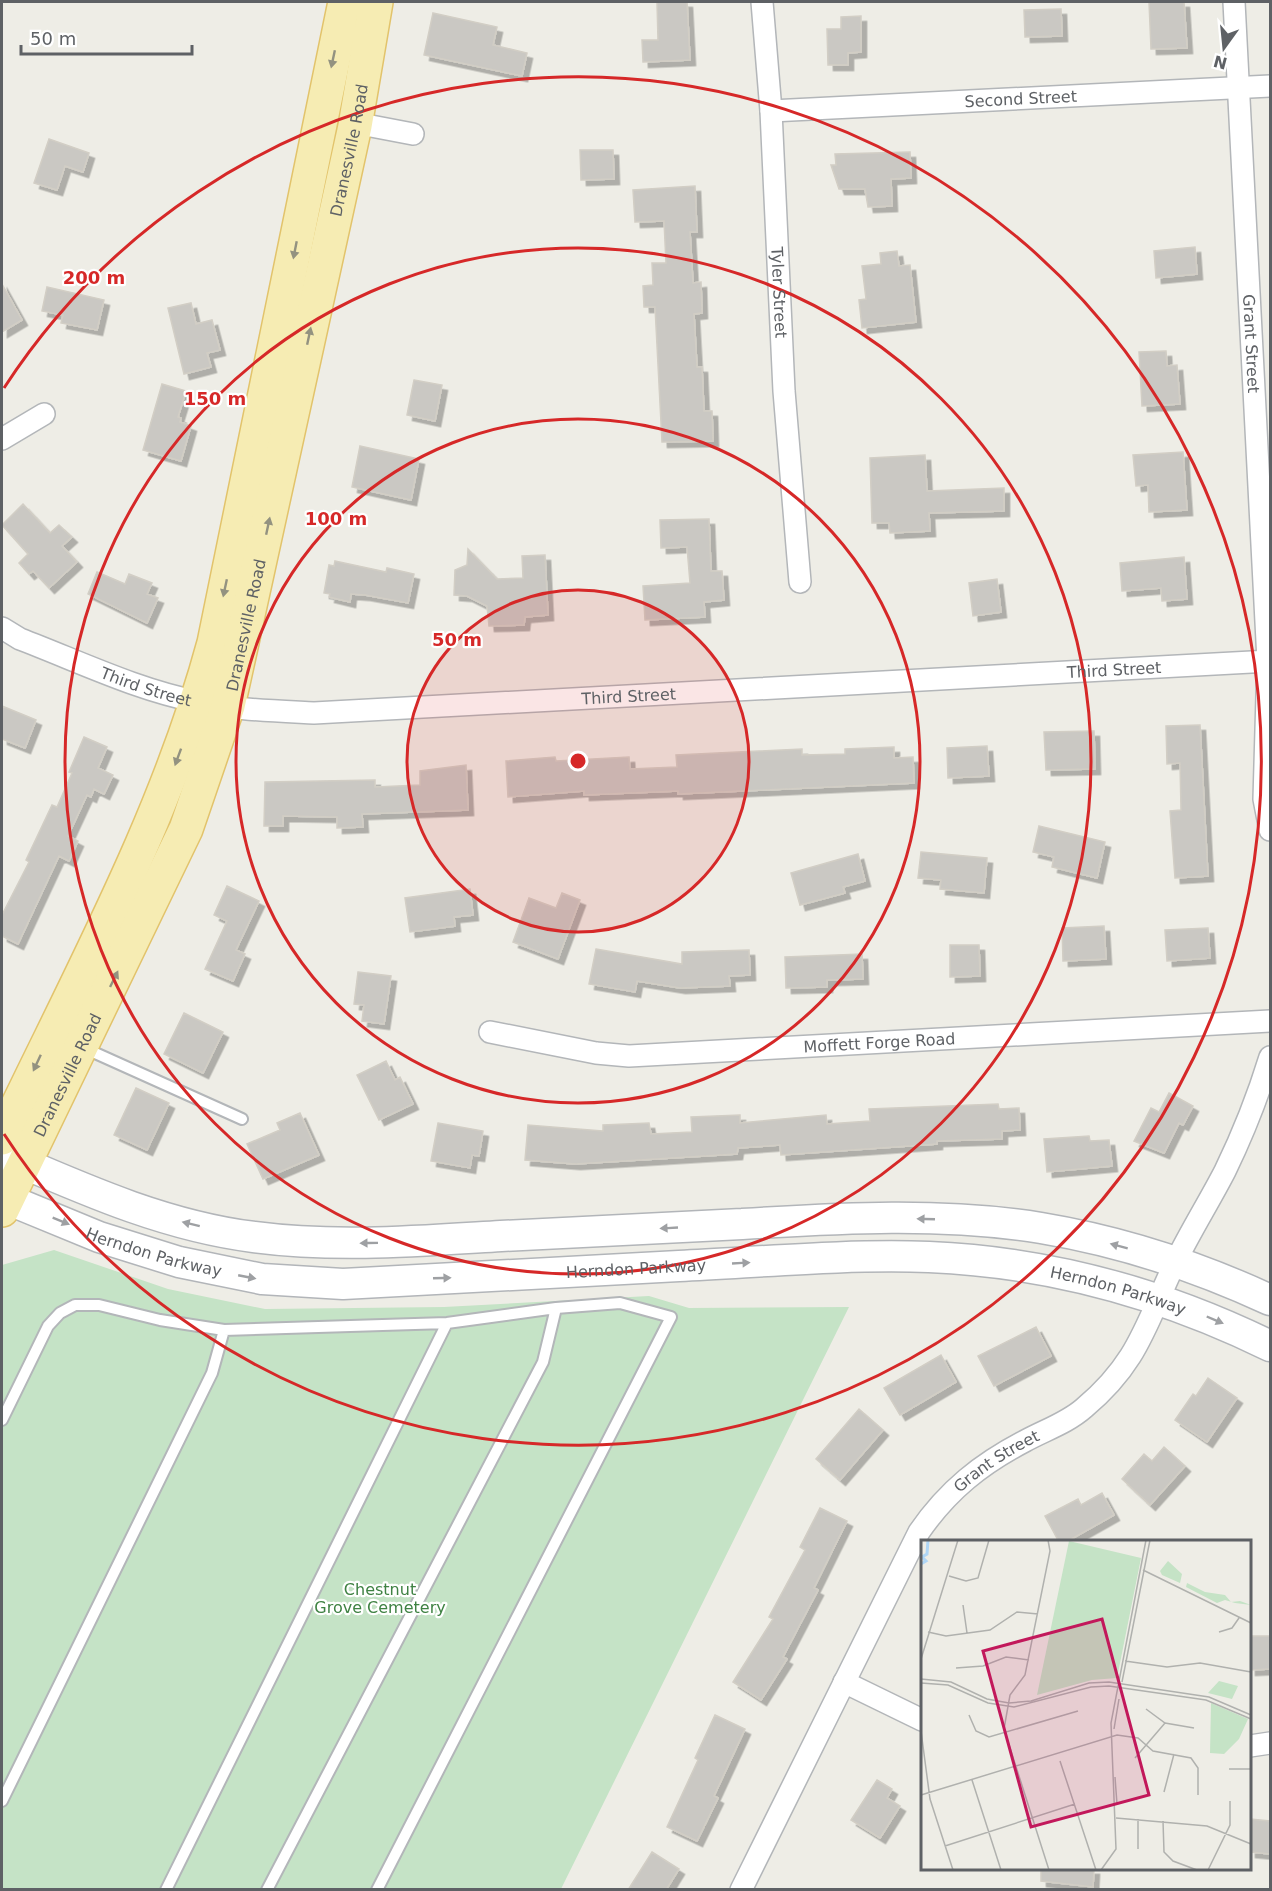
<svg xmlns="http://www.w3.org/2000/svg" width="1272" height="1891" viewBox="0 0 1272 1891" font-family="'DejaVu Sans',sans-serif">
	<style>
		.green { fill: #c5e3c6 }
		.building { fill: #cac8c3; stroke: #d2cec5; stroke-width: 1.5; filter: url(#shadow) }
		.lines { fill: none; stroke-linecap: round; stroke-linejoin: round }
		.lane-casing { stroke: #b3b6b9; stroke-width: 14 }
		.street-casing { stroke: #b3b6b9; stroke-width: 24 }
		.secondary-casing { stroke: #b2b5b9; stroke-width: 33 }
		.primary-casing { stroke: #e2c36b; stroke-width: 36 }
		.lane { stroke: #fff; stroke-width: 10 }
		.street { stroke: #fff; stroke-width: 21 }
		.secondary { stroke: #fff; stroke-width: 30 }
		.primary { stroke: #f6ecb3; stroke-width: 33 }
		.oneway { fill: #939280 }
		.oneway2 { fill: #9ea0a3 }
		.ring { fill: none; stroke: #d62828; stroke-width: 3 }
		.labels { text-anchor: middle; stroke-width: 4.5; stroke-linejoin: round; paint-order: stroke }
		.street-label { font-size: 16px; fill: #5e6165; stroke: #fff }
		.park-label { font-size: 16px; fill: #3f8243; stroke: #fff }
		.inset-river { fill: none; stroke: #afd6f6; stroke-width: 3 }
		.inset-road { fill: none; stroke: #b0b1ae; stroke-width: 1.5 }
		.view { fill: #c2185b; fill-opacity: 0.15; stroke: #c2185b; stroke-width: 3 }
		.inset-edge { fill: none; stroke: #5e6165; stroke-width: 3 }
		.centre { fill: #d62828; stroke: #fff; stroke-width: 3 }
		.ring-label { font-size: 18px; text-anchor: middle; font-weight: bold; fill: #d62828; stroke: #fff; stroke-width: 4.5; stroke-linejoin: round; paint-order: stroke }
	</style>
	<defs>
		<filter id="shadow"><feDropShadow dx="5.5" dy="5.5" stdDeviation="0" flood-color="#0004"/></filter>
	</defs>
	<rect width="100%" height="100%" fill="#eeede6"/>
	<path class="green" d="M54 1250 168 1289 265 1309 444 1307 649 1296 689 1308 849 1307 561 1889H2V1265Z"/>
	<path class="building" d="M657 2H687L690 60 643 62 642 40H658Z
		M1149 2H1184L1187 48 1151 49Z
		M1061 9 1062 36 1025 37 1024 10Z
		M433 13 497 27 493 45 527 53 522 76 424 55Z
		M861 16V52L848 53V65H828L827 29H841V17Z
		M49 139 89 153 83 172 65 166 57 190 34 183Z
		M580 150H613L614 179 581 180Z
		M910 152 911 178 891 179 892 206 868 207 865 189H839L831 165H836L835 154Z
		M695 186 697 232H690L693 283 701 282 702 313 694 314 697 367H702L704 411H712L713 441 662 442 655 307H644L643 286 653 285 652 263H666L664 221 635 222 633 190Z
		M1195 247 1197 274 1156 278 1154 251Z
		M897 251 899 266 910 265 916 322 862 328 859 300 866 299 862 266 881 264 880 253Z
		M2 284 22 320 2 332Z
		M47 287 104 300 97 330 61 323 63 315 42 311Z
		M191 303 196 324 212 320 220 350 207 353 211 367 184 374 168 308Z
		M1166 351 1167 366 1177 365 1180 404 1142 406 1139 352Z
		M414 380 442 385 435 421 407 415Z
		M162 384 186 391 178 417 181 418 180 422 191 426 181 461 143 450Z
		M360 446 419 459 411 500 352 487Z
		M1183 452 1187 510 1149 512 1148 485 1136 486 1133 455Z
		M925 455 927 491 1004 488V511L929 513 930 531 890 533 889 523H872L870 458Z
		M23 504 50 533 59 525 72 537 62 546 77 562 49 588 33 571 29 574 19 563 28 554 2 525Z
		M709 519 711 571H722L724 600 704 602 705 617 645 620 643 586 690 583 687 547 661 548 660 520Z
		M468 549 497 579 523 578 522 556 545 555 548 615 525 617 524 625 489 626 487 606 467 596 454 595 455 570 467 565Z
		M1184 557 1187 599 1162 601 1161 588 1122 591 1120 563Z
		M335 561 386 572 387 568 414 574 408 603 365 595 351 594 350 602 329 597 330 594 324 593 329 565 334 566Z
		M97 572 125 584 129 574 152 583 147 594 158 598 147 623 88 594Z
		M997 579 1001 612 973 616 969 583Z
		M2 706 36 720 25 748 2 739Z
		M1200 725 1208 876 1175 878 1170 811 1181 810 1180 763 1167 764 1166 726Z
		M1094 731 1095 769 1046 770 1044 732Z
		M84 737 107 747 98 768 113 775 104 794 94 789 91 797 87 795 68 836 78 841 69 861 59 856 18 944 2 936V915L29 862 26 860 52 805 57 807 72 773 69 772Z
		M987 746 989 776 948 778 947 748Z
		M894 747V758L913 757 914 783 678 794V791L584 795V791L508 797 506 761 555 757 556 761 629 757 630 769 677 767 676 755 802 749V755L845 754V749Z
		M466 765 468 810 362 814 363 827 337 828V817L283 816V826H264L265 782 375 780V787L420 785V771Z
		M1039 826 1105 842 1097 878 1052 867 1054 857 1033 852Z
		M921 852 987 858 984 893 940 889 941 880 918 878Z
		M858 854 865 881 843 887 845 893 800 905 791 873Z
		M227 886 259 901 236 950 245 954 233 981 205 969 227 921 214 915Z
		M470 889 473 915 454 917 455 926 410 932 405 898Z
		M562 893 580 900 558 959 513 942 529 898 556 908Z
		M1104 926 1106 959 1063 961 1062 928Z
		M1208 928 1210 958 1167 961 1165 930Z
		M950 945H979L980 976 950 977Z
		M596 949 682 964V952L749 950 750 975 729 976 730 986 680 988 637 981 635 992 589 984Z
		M862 954 863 979 827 980V987L786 988 785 957Z
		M358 972 391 976 384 1024 362 1021 364 1005 354 1004Z
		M184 1013 223 1032 203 1073 164 1054Z
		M386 1061 395 1080 400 1077 413 1104 379 1120 357 1075Z
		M136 1088 169 1103 147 1150 114 1135Z
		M1169 1093 1193 1106 1183 1125 1179 1123 1164 1153 1134 1141 1151 1108 1159 1112Z
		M998 1104 999 1109 1019 1108 1020 1130 1002 1131V1139L937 1141V1144L781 1155 780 1145 738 1148 737 1154 575 1164 525 1160 528 1125 603 1131V1125L649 1123 651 1134 692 1132 691 1117 740 1115V1123L826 1115 827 1124 870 1121 869 1109Z
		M300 1113 319 1155 263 1179 247 1144 280 1130 277 1123Z
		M438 1123 483 1131 479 1156 472 1155 470 1168 431 1161Z
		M1089 1136 1090 1141 1109 1140 1112 1166 1047 1172 1044 1139Z
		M1036 1327 1051 1356 994 1386 978 1356Z
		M941 1355 956 1382 900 1415 884 1388Z
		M1208 1378 1237 1398 1207 1442 1175 1420 1193 1394 1196 1396Z
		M859 1409 883 1430 840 1480 816 1459Z
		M1164 1447 1185 1466 1150 1505 1122 1479 1144 1454 1152 1461Z
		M1102 1493 1114 1515 1066 1542H1059L1045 1516 1078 1499 1081 1505Z
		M820 1508 847 1521 814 1588 818 1590 783 1657 787 1659 761 1700 733 1682 773 1619 769 1617 805 1550 800 1547Z
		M1250 1636H1270V1669L1250 1670Z
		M715 1715 745 1729 714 1796 718 1798 697 1841 667 1827 698 1760 695 1758Z
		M877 1780 892 1789 887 1798 900 1806 880 1838 851 1820Z
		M1250 1819 1270 1821V1854L1250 1852Z
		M652 1852 679 1869 666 1890H628Z
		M1041 1869H1094L1093 1887 1041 1881Z"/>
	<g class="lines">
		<g class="lane-casing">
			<path id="lane" d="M84 1048 242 1119
				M2 1420 48 1326 60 1313 75 1305H99L160 1320 224 1330 447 1323 556 1308 620 1303 671 1317 377 1890
				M2 1801 212 1373 224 1330
				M166 1890 447 1323
				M267 1890 543 1362 556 1308"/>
		</g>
		<g class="street-casing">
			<g id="street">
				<path id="s1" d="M762 2 771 111 784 391 800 582"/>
				<path id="s2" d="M1234 2 1268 661 1264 799 1270 830"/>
				<path id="s3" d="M771 111 1270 86"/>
				<path d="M355 126H371L413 134"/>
				<path d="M2 439 44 414"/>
				<path id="s4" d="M2 628 20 639C78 661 137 690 199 702 237 710 275 711 314 713L1270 661"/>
				<path id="s5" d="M490 1032 596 1053 629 1056 1270 1021"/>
				<path d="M844 1682 922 1720"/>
				<path d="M1250 1746 1270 1743"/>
				<path id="s6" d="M741 1890 919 1532C948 1490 981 1464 1025 1441 1045 1430 1067 1423 1084 1408 1139 1362 1146 1323 1175 1263 1190 1232 1209 1202 1225 1171 1243 1134 1258 1096 1270 1057"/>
			</g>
		</g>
		<g class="secondary-casing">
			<g id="secondary">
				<path d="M2 1154C83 1189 165 1226 254 1237 337 1248 419 1241 501 1236 582 1232 662 1228 742 1224 841 1218 943 1212 1041 1228 1119 1241 1199 1267 1270 1300"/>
				<path id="s7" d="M2 1197 99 1237 179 1262 262 1279 343 1284C455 1278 567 1272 679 1266 762 1262 846 1254 929 1257 1049 1262 1164 1294 1270 1346"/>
			</g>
		</g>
		<g class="primary-casing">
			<g id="primary">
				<path d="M2 1138C79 976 167 817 214 643L345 2"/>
				<path id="s8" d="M2 1210 186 829 228 706 355 126 376 2"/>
			</g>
		</g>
		<use href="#lane" class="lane"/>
		<use href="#street" class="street"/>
		<use href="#secondary" class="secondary"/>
		<use href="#primary" class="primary"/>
	</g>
	<defs><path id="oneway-solid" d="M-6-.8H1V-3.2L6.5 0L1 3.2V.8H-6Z" transform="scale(1.5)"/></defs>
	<g class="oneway">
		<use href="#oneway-solid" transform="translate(333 59) rotate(102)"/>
		<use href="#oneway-solid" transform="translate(295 250) rotate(101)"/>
		<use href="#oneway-solid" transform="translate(309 336) rotate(-78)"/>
		<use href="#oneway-solid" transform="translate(268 526) rotate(-78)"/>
		<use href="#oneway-solid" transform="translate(225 588) rotate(102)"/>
		<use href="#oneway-solid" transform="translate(178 757) rotate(110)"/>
		<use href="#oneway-solid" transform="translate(114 979) rotate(-64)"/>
		<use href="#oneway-solid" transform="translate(37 1063) rotate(115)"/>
	</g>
	<g class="oneway2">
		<use href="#oneway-solid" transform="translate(926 1219) rotate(-178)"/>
		<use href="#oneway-solid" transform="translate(61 1221) rotate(22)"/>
		<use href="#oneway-solid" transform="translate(191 1224) rotate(-166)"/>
		<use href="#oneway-solid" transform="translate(669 1228) rotate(177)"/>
		<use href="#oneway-solid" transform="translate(369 1243) rotate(179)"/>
		<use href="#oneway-solid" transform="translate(1119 1246) rotate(-165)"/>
		<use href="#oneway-solid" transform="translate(741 1263) rotate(-3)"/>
		<use href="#oneway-solid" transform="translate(247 1277) rotate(11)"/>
		<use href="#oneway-solid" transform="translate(442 1278) rotate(-2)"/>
		<use href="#oneway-solid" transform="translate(1215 1320) rotate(23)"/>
	</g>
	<circle cx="578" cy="761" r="171" fill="#d62828" fill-opacity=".12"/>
	<g class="ring">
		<circle cx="578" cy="761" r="171"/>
		<circle cx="578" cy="761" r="342"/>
		<circle cx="578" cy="761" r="513"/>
		<path d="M4 388A684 684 0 1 1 4 1134"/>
	</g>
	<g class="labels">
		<g class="street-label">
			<text dy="6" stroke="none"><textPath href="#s3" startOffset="250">Second Street</textPath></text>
			<text dy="6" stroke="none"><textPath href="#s8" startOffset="1122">Dranesville Road</textPath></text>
			<text dy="6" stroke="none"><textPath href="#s1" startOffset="291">Tyler Street</textPath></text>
			<text dy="6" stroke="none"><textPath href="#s2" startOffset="342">Grant Street</textPath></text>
			<text dy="6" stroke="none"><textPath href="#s8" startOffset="636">Dranesville Road</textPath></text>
			<text dy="6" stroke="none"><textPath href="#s4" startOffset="1128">Third Street</textPath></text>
			<text dy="6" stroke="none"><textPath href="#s4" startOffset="156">Third Street</textPath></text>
			<text dy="6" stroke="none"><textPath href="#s4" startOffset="642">Third Street</textPath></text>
			<text dy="6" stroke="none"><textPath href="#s5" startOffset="392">Moffett Forge Road</textPath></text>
			<text dy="6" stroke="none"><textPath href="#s8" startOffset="150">Dranesville Road</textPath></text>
			<text dy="6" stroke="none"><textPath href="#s7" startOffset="162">Herndon Parkway</textPath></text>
			<text dy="6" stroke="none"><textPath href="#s7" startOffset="648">Herndon Parkway</textPath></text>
			<text dy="6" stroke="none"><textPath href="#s7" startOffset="1134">Herndon Parkway</textPath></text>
			<text dy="6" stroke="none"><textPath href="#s6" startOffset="506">Grant Street</textPath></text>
		</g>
		<g class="park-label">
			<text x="380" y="1595">Chestnut<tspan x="380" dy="18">Grove Cemetery</tspan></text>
		</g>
	</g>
	<g transform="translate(921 1540)">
		<rect width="330" height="330" fill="#eeede6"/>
		<path d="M148 1 220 18 196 138 171 140 116 155ZM247 21 261 34 259 43 241 35 239 31ZM266 43 284 52 304 55 310 62 319 61 330 65 314 63 304 60 296 63 265 47ZM298 141 317 146 311 159 287 153ZM290 163 327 179 318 199 303 214 289 213Z" fill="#c5e3c6"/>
		<path class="inset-river" d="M0 24 5 21 1 17 6 14 7 0"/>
		<path class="inset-road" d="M127 0 129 11 104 135 89 155 83 189 128 330M222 30 330 83M28 36 45 41 57 38 68 0M42 65 46 93M7 92 25 96 69 90 96 72 117 74M298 92 311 88 318 78M0 119 37 0M204 121 246 127 279 123 330 132M35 128 62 126 85 117 108 120M0 139 30 142 66 159 88 163 110 161 168 143 188 142 288 157 330 175M201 142 229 0M0 143 27 145 67 163 93 167 170 147 188 146 285 160 330 179M225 169 244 183 273 188M48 175 55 191 68 197 157 171M193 189 198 159M0 191 9 259 32 330M214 218 244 183M139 221 175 330M308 229H330M194 237 196 264M51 240 80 330M243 252 253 214M0 255 196 195 217 198 232 211 270 218 277 228V255M195 278 286 286 330 304M242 281 243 312 252 321 276 330M24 306 154 264M217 309V279M180 330 195 309 190 183 225 0M287 330 309 285V261"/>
		<path class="view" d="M181 79 228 255 110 287 62 111Z"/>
		<rect width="330" height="330" class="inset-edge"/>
	</g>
	<circle cx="578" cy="761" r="9" class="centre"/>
	<g class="ring-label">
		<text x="94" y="284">200 m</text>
		<text x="215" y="405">150 m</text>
		<text x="336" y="525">100 m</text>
		<text x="457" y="646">50 m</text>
	</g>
	<rect width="1272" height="1891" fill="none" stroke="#5e6165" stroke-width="6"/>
	<g transform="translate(1224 48) rotate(195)" stroke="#ffffff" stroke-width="4.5" paint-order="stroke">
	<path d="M0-4.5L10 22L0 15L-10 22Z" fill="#5e6165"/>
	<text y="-9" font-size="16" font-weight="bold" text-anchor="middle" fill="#5e6165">N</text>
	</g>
	<path d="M21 45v9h171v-9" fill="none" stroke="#5e6165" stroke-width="3"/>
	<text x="30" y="45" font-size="18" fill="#5e6165" stroke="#ffffff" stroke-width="4.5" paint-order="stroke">50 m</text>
</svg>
